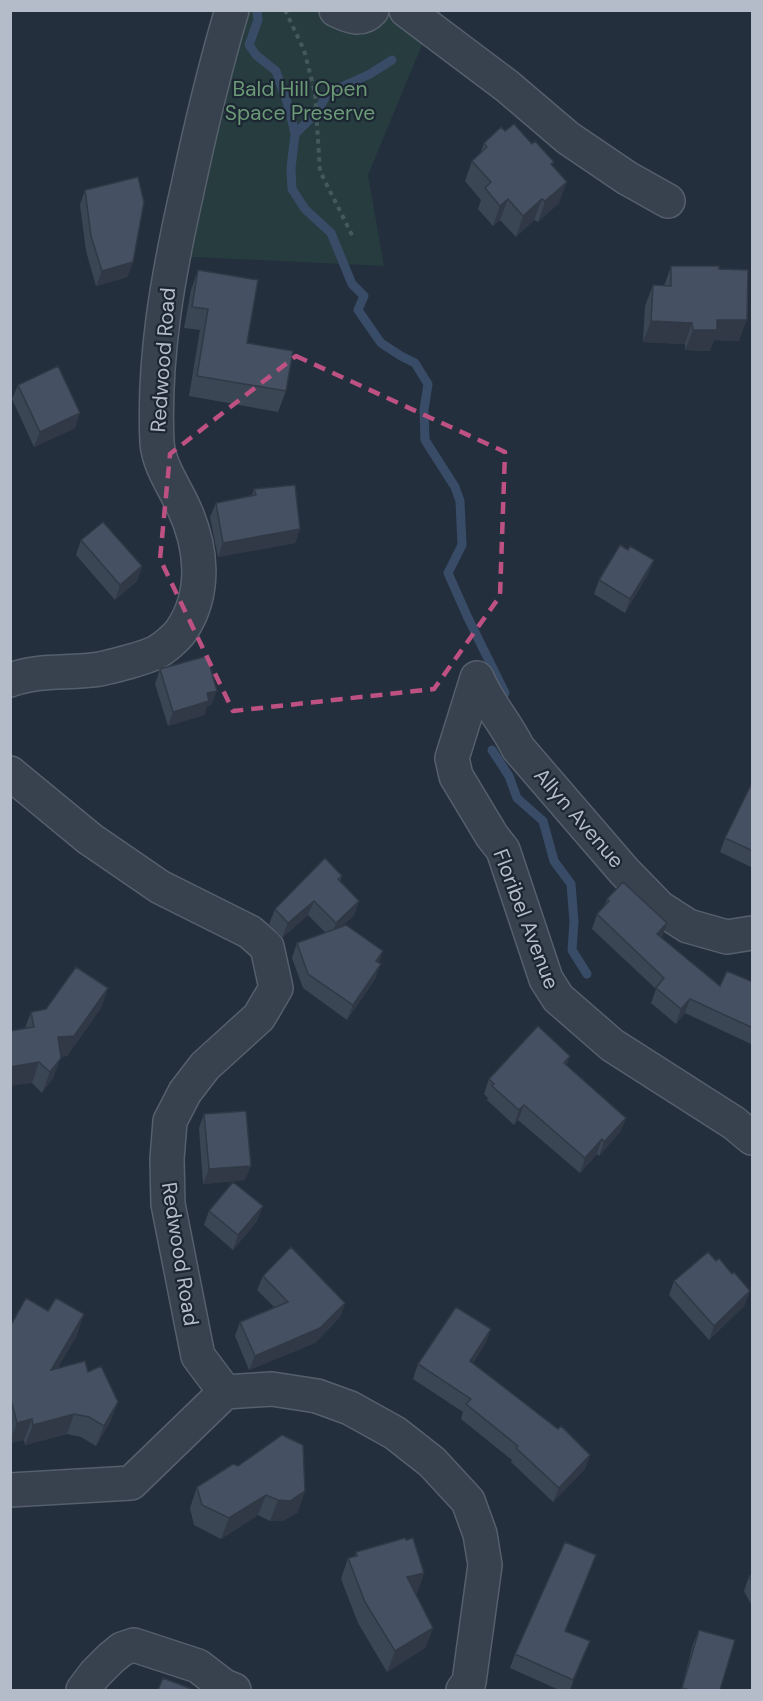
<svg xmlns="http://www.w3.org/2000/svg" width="763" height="1701" viewBox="0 0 763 1701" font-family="'DM Sans',sans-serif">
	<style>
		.green { fill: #263c3f }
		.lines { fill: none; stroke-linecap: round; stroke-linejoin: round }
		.stream { stroke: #394c67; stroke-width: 9 }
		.minor-casing { stroke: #565f6c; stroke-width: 36 }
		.path { stroke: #44595c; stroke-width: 4; stroke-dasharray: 4.5 4.5; stroke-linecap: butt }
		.minor { stroke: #38414e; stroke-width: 33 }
		.wall { fill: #3b4654 }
		.shaded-wall { fill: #303945 }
		.building { fill: #455162; stroke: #303945; stroke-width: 1.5 }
		.marked { fill: none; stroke: #bd5182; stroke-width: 4.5; stroke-dasharray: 12 8; stroke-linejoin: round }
		.labels { text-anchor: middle; stroke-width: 4.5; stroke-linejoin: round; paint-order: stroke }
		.park-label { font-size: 21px; fill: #6b9a76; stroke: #1d2633 }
		.street-label { font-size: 21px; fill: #b4bcc9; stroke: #1d2633 }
	</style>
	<rect width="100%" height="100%" fill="#242f3e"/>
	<path class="green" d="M232 11H442L429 28 368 175 384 266 172 256Z"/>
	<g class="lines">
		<path class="stream" d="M257 10 258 20 249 45 256 55 276 71 289 108 295 134
			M392 60 370 74 328 93 316 113 295 134 291 168 292 189 305 209 331 233 352 284 364 296 358 310 381 343 401 356 415 363 428 384 424 410 425 440 455 487 460 501 462 545 448 573 468 618 505 693
			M492 750 509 776 517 798 543 821 554 861 571 884 574 922 572 950 587 974"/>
		<g class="minor-casing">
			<path id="minor" d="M336 10C349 16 361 22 372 10
				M406 10 507 86 568 138 627 178 668 201
				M10 680C39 669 70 674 100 669 114 666 145 658 157 652 164 648 176 638 181 631 207 593 202 546 183 506 174 486 159 466 157 443 153 358 168 275 187 191 200 130 214 70 232 10
				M10 773 90 839 160 887 250 932 267 947 276 988 259 1017 205 1066 185 1092 170 1121 167 1159 168 1204 193 1331 198 1356 225 1392 272 1389 317 1396 350 1408 395 1433 432 1462 468 1501 480 1534 485 1565 469 1682 463 1690
				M752 933 727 937 688 926 660 908 624 871 518 748C506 723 487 703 477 678L452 758 456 776 492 836 503 850 546 979 558 998 612 1045 734 1123 752 1138
				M10 1490 131 1483 225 1392
				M83 1690 95 1674 111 1658 122 1649 134 1645 198 1666 224 1686 234 1690"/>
		</g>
		<path class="path" d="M285 10 304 50 315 93 320 171 354 239"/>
		<use href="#minor" class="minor"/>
	</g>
	<path class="wall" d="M505 131 553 166 559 203 538 222 534 220 516 237 500 220 493 226 478 209 481 200 465 181 472 161 480 154 484 143Z
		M85 190 133 262 127 277 96 286 86 251 80 205Z
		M671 266 719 269 739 341 714 340 710 351 685 350V344L643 342 645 306 653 285 664 286Z
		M198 270 247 343 286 391 278 412 189 396 200 330 184 328 191 290Z
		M18 385 75 428 34 447 12 399Z
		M254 489 300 529 295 543 218 557 210 517 216 503 252 495Z
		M81 540 142 566 137 581 115 600 76 555Z
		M628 550 654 560 648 574 625 613 594 594 599 580Z
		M160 669 211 705 207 706 204 715 168 726 155 684Z
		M753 781V868L720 852 725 838Z
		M342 876 340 881 359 901 354 915 342 926 379 963 375 979 347 1020 303 988 292 958 297 943 326 933 308 915 282 938 269 924 275 909Z
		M607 899 661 938 720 986 753 982V1045L685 1013 676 1024 651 1003 656 989 592 929 597 914 604 907Z
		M108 988 101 1008 67 1056 60 1057 53 1078 42 1093 32 1083 25 1028 31 1012 46 1009Z
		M567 1065 626 1118 620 1132 599 1156 597 1154 580 1173 518 1120 514 1125 487 1100 488 1098 484 1094 489 1079Z
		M204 1114 245 1180 203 1184 199 1128Z
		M209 1211 257 1221 233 1250 204 1225Z
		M716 1261 750 1291 744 1306 709 1340 669 1295 674 1281Z
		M263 1276 345 1303 340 1317 315 1343 249 1370 235 1336 240 1322 274 1307 257 1290Z
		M10 1327 77 1335 57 1369 88 1372 118 1402 110 1422 96 1446 81 1437 67 1434 25 1445 24 1440 10 1443Z
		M491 1329 485 1344 473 1363 590 1455 585 1469 553 1502 511 1462 512 1460 461 1419 463 1412 413 1379 418 1364Z
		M233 1464 298 1512 283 1521H270L258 1515 221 1539 194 1525 190 1508 197 1487Z
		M356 1552 424 1573 417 1593 416 1594 433 1628 425 1648 387 1672 358 1623 341 1579 348 1558 355 1556Z
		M591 1569 565 1631 590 1641 570 1690H559L510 1668 515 1654Z
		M753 1575V1608L744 1591 749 1576Z
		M699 1630 720 1690H681L693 1644Z"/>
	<path class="shaded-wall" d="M567 182 559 203 538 222 545 201Z
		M508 199 500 220 493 226 500 206Z
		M542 199 534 220 516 237 523 216Z
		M133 262 127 277 96 286 102 271Z
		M717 320H747L739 341 714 340 710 351 685 350 693 330Z
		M651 321 692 323 685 344 643 342Z
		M80 413 75 428 34 447 40 432Z
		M300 529 295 543 218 557 223 543Z
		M654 560 648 574 625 613 630 599Z
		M142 566 137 581 115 600 120 585Z
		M217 691 211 705 207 706 204 715 168 726 173 712 207 693Z
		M314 901 308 915 282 938 288 923Z
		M359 901 354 915 331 938 336 923Z
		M667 923 662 938 657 934Z
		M383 951 378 966 376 961Z
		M381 964 375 979 347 1020 353 1005Z
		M108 988 101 1008 67 1056 50 1058 58 1037Z
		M690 999 685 1013 676 1024 681 1009Z
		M570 1056 565 1070 564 1063Z
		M61 1058 53 1078 42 1093 50 1072Z
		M39 1062 32 1083 10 1086V1067Z
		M524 1105 518 1120 514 1125 519 1110Z
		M626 1118 620 1132 599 1156 604 1142Z
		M602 1139 597 1154 580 1173 585 1158Z
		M251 1166 245 1180 203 1184 209 1169Z
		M263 1206 257 1221 233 1250 238 1235Z
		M750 1291 744 1306 709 1340 714 1326Z
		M345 1303 340 1317 315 1343 249 1370 255 1356Z
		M84 1314 77 1335 44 1391 51 1370Z
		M491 1329 485 1344 465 1376 470 1361Z
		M118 1402 110 1422 96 1446 104 1426Z
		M74 1414 67 1434 25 1445 33 1425Z
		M32 1419 24 1440 10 1443V1441L17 1423Z
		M590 1455 585 1469 553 1502 559 1488Z
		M305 1491 298 1512 283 1521H270L278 1500Z
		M266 1495 258 1515 221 1539 229 1518Z
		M596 1555 591 1569 559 1645 565 1631Z
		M424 1573 417 1593 400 1598 407 1577Z
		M433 1628 425 1648 387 1672 395 1651Z
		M590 1641 584 1656 570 1690 573 1680Z"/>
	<path class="building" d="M514 124 532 144 535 141 554 162 551 164 567 182 545 201 542 199 523 216 508 199 500 206 485 188 491 182 472 161 487 147 484 143 501 127 505 131Z
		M138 177 144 202 133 262 102 271 91 236 85 190Z
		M671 266H719V269L748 270 747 320H717V330H693L692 323 651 321 653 285 671 286Z
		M198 270 258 280 247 343 293 351 286 391 197 376 208 309 192 307Z
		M58 366 80 413 40 432 18 385Z
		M295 485 300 529 223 543 216 503 256 495 254 489Z
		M103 522 142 566 120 585 81 540Z
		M620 545 628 550 630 546 654 560 630 599 599 580Z
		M207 656 217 691 207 693 209 701 173 712 160 669Z
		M753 781V851L725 838Z
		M325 858 342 876 338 879 359 901 336 923 314 901 288 923 275 909Z
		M623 882 667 923 657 934 720 986 727 971 753 982V1028L690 999 681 1009 656 988 664 978 597 914 609 901 607 899Z
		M346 925 383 951 376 961 381 964 353 1005 308 974 297 943Z
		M76 967 108 988 74 1036 58 1037 61 1058 50 1072 39 1062 10 1067V1031L34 1027 31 1012 46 1009Z
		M538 1026 570 1056 564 1063 626 1118 604 1142 602 1139 585 1158 524 1105 519 1110 492 1086 494 1084 489 1079Z
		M246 1111 251 1166 209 1169 204 1114Z
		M233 1182 263 1206 238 1235 209 1211Z
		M291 1247 345 1303 320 1328 255 1356 240 1322 288 1302 263 1276Z
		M708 1252 716 1261 719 1258 732 1274 734 1272 750 1291 714 1326 674 1281Z
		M26 1298 48 1311 56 1298 84 1314 51 1370 85 1361 88 1372 101 1366 118 1402 104 1426 89 1417 74 1414 33 1425 32 1419 17 1423 10 1396V1327Z
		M456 1307 491 1329 470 1361 558 1429 561 1426 590 1455 559 1488 516 1448 518 1446 466 1404 471 1399 418 1364Z
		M282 1435 303 1445 305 1491 290 1501 278 1500 266 1495 229 1518 202 1505 197 1487 233 1464 238 1466Z
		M405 1538 406 1540 413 1538 424 1573 407 1577 433 1628 395 1651 365 1602 348 1558 357 1556 356 1552Z
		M565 1542 596 1555 565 1631 590 1641 573 1680 515 1654Z
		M753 1575V1583L749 1576Z
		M699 1630 735 1640 720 1690H690L682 1688Z
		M163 1678 194 1690H158Z"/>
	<path class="marked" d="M296 356 505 452 500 596 434 689 233 711 160 559 170 454Z"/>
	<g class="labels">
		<g class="park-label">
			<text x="300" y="96">Bald Hill Open<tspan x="300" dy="24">Space Preserve</tspan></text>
		</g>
		<g class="street-label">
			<text transform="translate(163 360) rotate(-86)" y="7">Redwood Road</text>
			<text transform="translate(579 818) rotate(49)" y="7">Allyn Avenue</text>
			<text transform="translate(526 919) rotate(69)" y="7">Floribel Avenue</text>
			<text transform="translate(180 1254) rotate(81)" y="7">Redwood Road</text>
		</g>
	</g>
	<rect width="763" height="1701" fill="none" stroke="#b4bcc9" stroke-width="24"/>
</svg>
